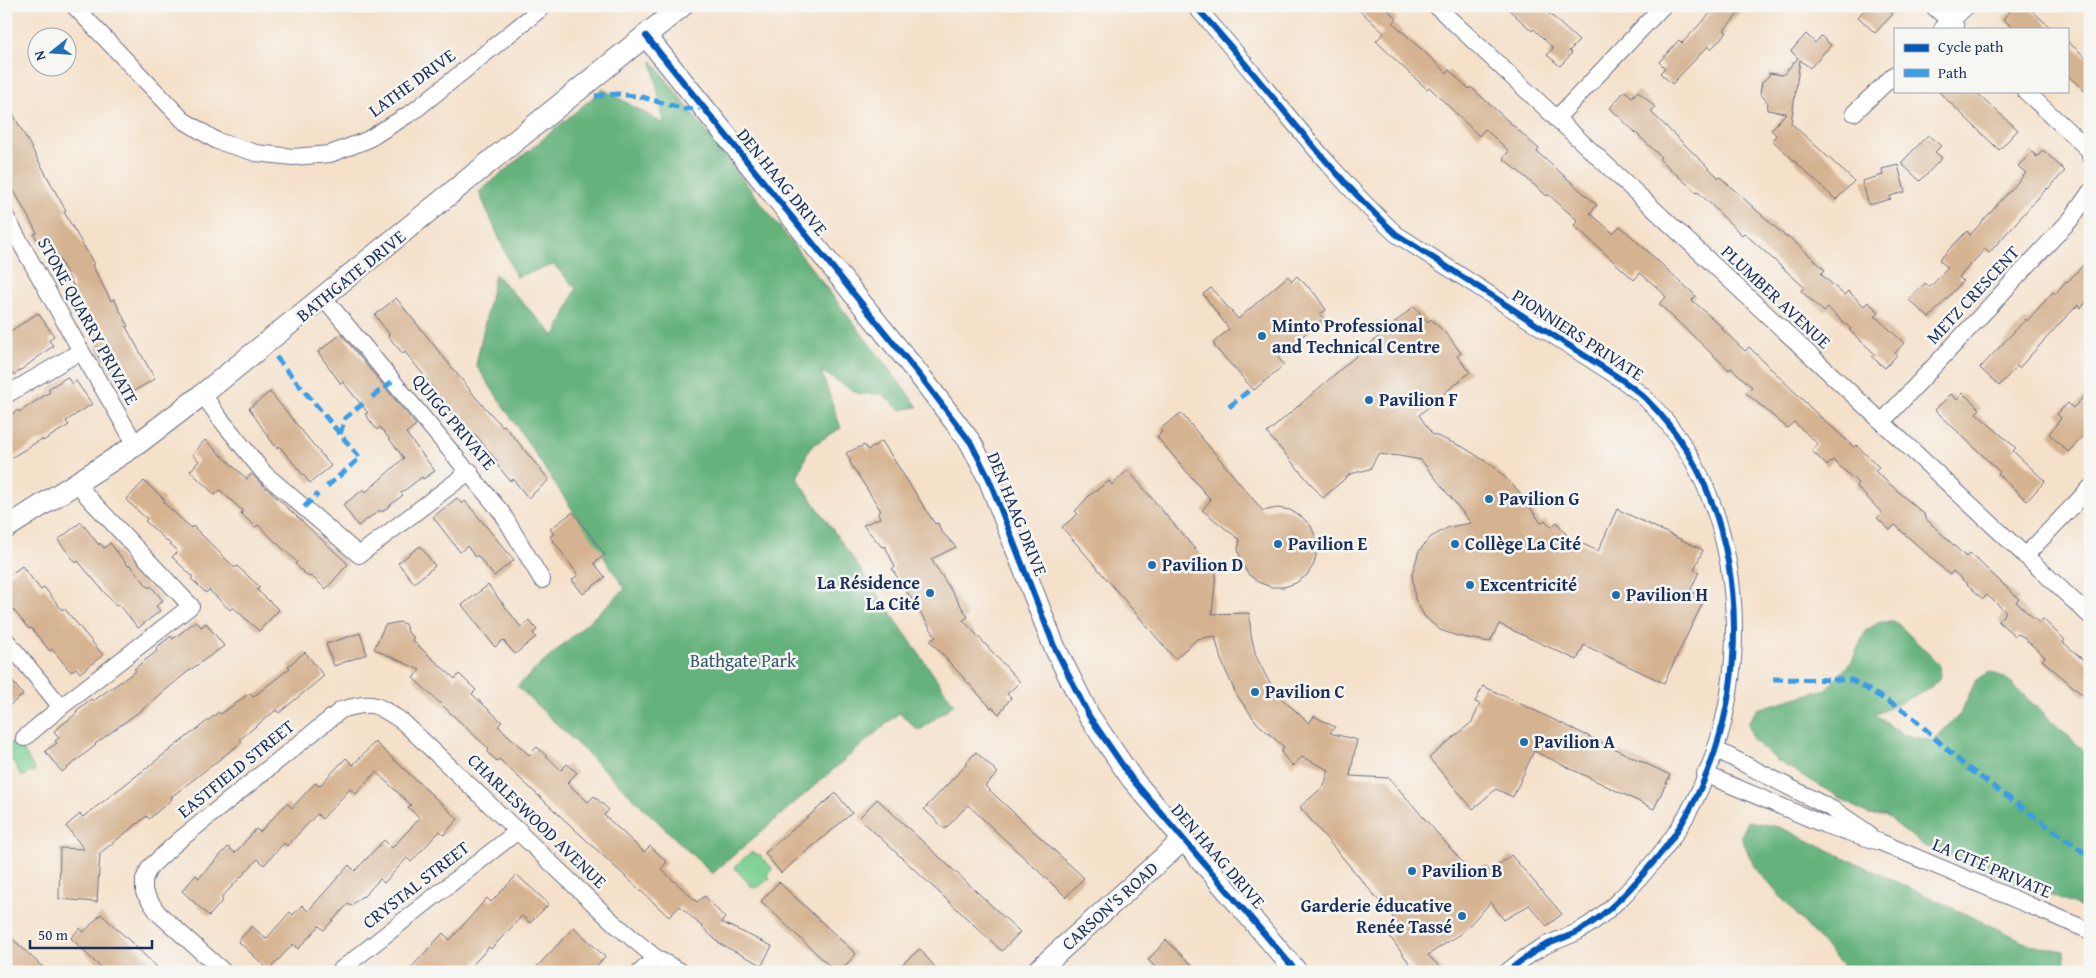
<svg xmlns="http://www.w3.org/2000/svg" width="2096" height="978" viewBox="0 0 2096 978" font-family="'Gentium Book Plus',serif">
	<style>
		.green { fill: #7cd092; stroke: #4c8078 }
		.forest { fill: #65b27c; stroke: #40706d }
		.building { fill: #d5b391 }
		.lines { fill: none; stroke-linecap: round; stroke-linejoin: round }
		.minor-casing { stroke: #676d84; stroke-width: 18 }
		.tertiary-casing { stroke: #676d84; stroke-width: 23 }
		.minor { stroke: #fff; stroke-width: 16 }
		.tertiary { stroke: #fff; stroke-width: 21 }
		.quiet { stroke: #3b9de6; stroke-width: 5; stroke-dasharray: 10 5; stroke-linecap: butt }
		.cycleway-casing { stroke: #f6f6f2; stroke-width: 9 }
		.cycleway { stroke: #0057b8; stroke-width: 6 }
		.poi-dot { fill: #1f6fb2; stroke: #f6f6f2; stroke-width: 2 }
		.labels { text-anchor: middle; stroke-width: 5; stroke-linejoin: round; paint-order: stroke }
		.street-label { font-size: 18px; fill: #1b2f5e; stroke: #f6f6f2 }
		.poi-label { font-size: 18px; font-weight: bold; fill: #1b2f5e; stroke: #f6f6f2; text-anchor: start }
		.park-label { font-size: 18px; fill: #33576b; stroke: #f6f6f2 }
	</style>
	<rect width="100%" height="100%" fill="#f6f6f2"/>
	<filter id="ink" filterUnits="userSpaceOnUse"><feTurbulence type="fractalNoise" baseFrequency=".02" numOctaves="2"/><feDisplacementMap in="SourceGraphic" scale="10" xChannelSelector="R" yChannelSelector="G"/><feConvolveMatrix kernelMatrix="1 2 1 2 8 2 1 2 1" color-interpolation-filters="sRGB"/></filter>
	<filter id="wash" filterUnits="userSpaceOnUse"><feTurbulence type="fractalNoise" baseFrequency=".0096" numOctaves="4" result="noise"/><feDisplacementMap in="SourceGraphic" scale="20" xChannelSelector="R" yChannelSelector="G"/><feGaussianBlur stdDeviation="1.12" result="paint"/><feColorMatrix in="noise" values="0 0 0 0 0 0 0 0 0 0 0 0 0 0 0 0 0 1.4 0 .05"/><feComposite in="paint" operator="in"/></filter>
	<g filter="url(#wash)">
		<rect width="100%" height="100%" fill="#f5e1ca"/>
		<path class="green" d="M17 740 35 770 22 777 6 750V746Z
			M751 852 760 855 773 869 767 874 770 878 757 888 752 887 734 867Z"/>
		<path class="forest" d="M652 61 918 407 900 410 882 394H859L821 371 841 428 810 447 797 478 954 704 919 731 899 713 712 874 517 686 625 589 476 365 495 274 555 336 576 289 554 265 516 277 479 192 603 89 664 124Z
			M1880 622H1896L1939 664 1940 678 1929 689 1875 715 1902 734 1933 741 1961 712 1976 680 1990 672 2004 677 2090 756V911L1924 846 1885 815H1869L1778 761 1753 740 1748 723 1757 709 1826 689 1852 661 1866 630Z
			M1748 821 1779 827 2030 944 2064 951 2065 967 2062 972H1848L1754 867 1741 836Z"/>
		<g id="blocks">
			<path class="building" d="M1355 6H1384L1397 19 1393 23 1447 73 1449 70 1469 89 1471 87 1484 99 1539 149 1537 152 1597 205 1590 213 1613 233 1620 226 1696 296 1692 300 1723 328 1722 329 1745 351 1749 347 1814 411 1854 447 1856 445 1879 467 1875 471 1925 515 1924 517 1966 557 1970 553 2019 599 2016 602 2039 623 2043 619 2065 640 2063 642 2090 666V689L2084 696 2042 660 2045 657 2022 636 2018 634 2015 636 1998 621 2006 612 1987 595 1983 599 1953 571 1950 575 1895 525 1890 530 1877 518 1882 513 1856 486 1858 483 1833 460 1827 466 1812 451 1818 444 1794 422 1787 428 1746 393 1752 387 1731 368 1729 370 1659 304 1666 297 1661 291 1640 273 1634 280 1574 225 1578 221 1548 194 1547 196 1503 158 1509 151 1485 129 1479 136 1429 87 1427 89 1409 73 1376 41 1384 33Z
				M1505 6H1541L1579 41 1569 51 1572 53 1560 66 1547 55 1553 48 1534 29 1532 31Z
				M1717 6H1745L1724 30 1727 32 1711 49 1708 46 1672 84 1660 73 1665 68 1659 62 1679 40 1682 43Z
				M1868 6H1884L1893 14 1875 33 1858 17Z
				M2015 6H2027L2052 29H2014L2003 19Z
				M1806 34 1815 43 1821 36 1831 45 1810 68 1800 60 1791 123 1854 181 1836 200 1772 140 1776 135 1771 130 1786 113 1767 110 1768 103 1760 93 1762 82 1769 76V73L1783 75 1798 58 1791 51Z
				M2067 41 2090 61V96L2067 75Z
				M1625 91 1632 97 1638 91 1655 107 1651 112 1719 178 1720 177 1787 238 1788 236 1806 252 1825 270 1821 274 1844 295 1848 291 1864 306 1868 302 1879 312 1875 316 1904 343 1895 353 1897 355 1885 368 1872 357 1875 354 1849 330 1851 329 1828 308 1824 312 1801 291 1804 287 1744 233 1742 235 1698 192 1697 193 1668 167 1659 159 1661 157 1610 108Z
				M1938 91H1975L2018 130 1999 150Z
				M6 101 66 211 64 212 94 264 92 265 111 301 114 299 128 326 126 327 155 379 130 393 127 387 121 391 105 360 101 362 95 350 98 348 79 313 76 314 67 297 74 294 72 288 74 287 55 251 52 253 47 244 41 247 34 234 37 233 6 176Z
				M1928 135 1941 146 1935 152 1942 158 1920 181 1901 163Z
				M2043 150 2065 171 2048 189 2047 188 1989 253 1985 249 1959 277 1963 281 1929 318 1909 300 1925 283 1930 287 1948 268 1939 260 1967 231 1970 235 2026 173 2018 166 2032 152 2037 157Z
				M1898 165 1905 192 1890 196 1891 199 1869 205 1862 181 1883 175 1882 169Z
				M2090 258V298L2081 308 2078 305 2062 321 2019 368 2017 366 1999 386 1980 368 2026 319 2027 321 2053 292 2055 294 2066 281 2067 282Z
				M1288 276 1292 281 1297 276 1316 295 1326 310 1320 314 1324 318 1278 357 1284 365 1254 390 1214 346 1215 345 1213 343 1229 329 1203 294 1211 288 1238 319Z
				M396 298 478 400 502 426 504 425 549 480 528 498 513 479 510 481 503 472 495 462 497 461 475 434 473 435 458 417 456 419 422 373 405 352 403 354 388 336 389 334 375 315Z
				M1414 306 1428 322 1431 319 1449 337 1461 353 1457 356 1470 372 1419 415 1432 434 1463 447 1493 466 1517 489 1541 523 1545 520 1551 527 1557 522 1568 537 1598 551 1617 509 1703 550 1694 570 1699 572 1690 591 1705 598 1664 683 1584 645 1577 660 1499 624 1490 642 1457 636 1440 630 1425 617 1415 599 1412 574 1419 551 1431 537 1449 527 1471 523 1421 460 1399 456 1378 454 1370 469 1350 474 1323 498 1267 433Z
				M38 313 54 336 49 340 53 346 14 375 11 371 6 375V334Z
				M341 334 416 425 406 433 435 471 423 479 422 477 401 493 403 495 382 512 380 510 358 526 343 505 364 489 366 492 404 458 380 427 377 430 365 414 368 413 343 382 341 384 318 352Z
				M67 377 72 384 76 381 92 404 66 421 69 425 43 441 42 439 6 461V417L18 410 19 412 50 392 48 389Z
				M2090 390V429L2068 452 2049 434 2061 418 2057 414 2068 403 2073 408Z
				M270 392 331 466 310 483 279 446 277 448 269 438 249 408Z
				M1963 393 1980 409 1976 413 2016 448 2013 451 2045 481 2027 501 1998 474 2000 472 1935 410 1951 394 1957 400Z
				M1181 413 1263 511 1277 508 1290 510 1302 517 1311 526 1316 538 1317 551 1314 564 1307 575 1296 583 1284 587H1271L1258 582 1248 574 1241 562 1238 549 1240 540 1202 510 1211 500 1157 437 1162 432 1160 429Z
				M205 440 247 479 251 474 348 564 326 589 311 576 309 577 302 571 295 564 297 562 258 525 256 527 248 520 241 513 243 511 220 490 215 495 190 471 199 461 192 455Z
				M882 441 935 524 938 523 941 531 956 547 931 559 968 617 963 620 1020 682 1007 694 1011 698 999 714 992 707 991 708 930 641 936 637 892 569 895 567 885 546 882 547 863 525 880 518 878 513 881 511 849 461 851 460 846 453 864 445 868 450Z
				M1128 470 1216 574 1212 614 1249 613 1251 635 1256 656 1267 678 1280 697 1309 723 1314 716 1335 727 1330 733 1357 740 1350 776 1389 778 1472 873 1485 867 1491 872 1511 855 1562 914 1547 926 1529 905 1504 920 1491 902 1463 932 1428 955 1445 972H1416L1390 937 1401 927 1300 807 1324 786 1329 770 1302 757 1292 766 1281 752 1284 747 1257 723 1236 694 1221 660 1215 636 1197 639 1175 659 1062 527 1078 514 1075 511 1090 495 1109 481 1112 485Z
				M144 481 165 500 163 502 191 528 193 526 235 568 237 566 260 587 257 590 279 610 259 631 233 607 230 610 209 590 206 593 198 585 191 579 193 577 172 557 178 551 145 521 147 519 126 500Z
				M457 498 462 504 465 501 514 560 494 576 477 555 475 557 467 546 460 552 433 517Z
				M573 512 605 555 594 563 605 577 583 594 572 580 578 575 550 536 554 534 550 529Z
				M81 522 99 545 100 543 104 548 110 543 128 566 130 565 149 588 151 586 163 601 156 606 160 611 138 628 119 604 116 606 78 561 76 563 58 540Z
				M420 546 435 566 414 583 398 563Z
				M22 566 41 590 44 587 62 610 64 608 103 655 80 673 76 668 71 672 52 649 50 651 31 628 29 629 6 601V578Z
				M488 585 521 627 529 620 537 630 533 633 536 637 515 654 503 640 495 647 462 605Z
				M196 621 201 627 206 623 224 646 186 673 143 709 95 744 96 745 62 772 45 751 57 743 55 741 59 738 54 731 77 713 76 711 91 699 93 701 136 671 134 669 157 651 156 648 171 636 173 639Z
				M400 622 405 624 409 634 414 637 412 640 455 679 459 674 476 690 472 694 502 722 498 726 529 755 537 747 561 770 567 764 577 773 567 783 588 802 594 796 609 810 604 815 644 852 650 846 667 862 661 869 697 902 705 896 725 918 721 922 772 946 762 965 720 944 680 906 669 917 499 759 497 761 487 752 489 749 413 678 420 670 374 649 385 625Z
				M360 633 367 654 334 666 326 644Z
				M305 652 324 676 279 713 276 710 240 739 242 742 171 797 172 799 149 819 147 816 100 853 97 902 59 899 60 848 84 849 66 826 80 814 83 817 219 712 221 714 250 693 253 697 290 668 288 666Z
				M6 673 23 695 6 708Z
				M1483 686 1670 775 1654 809 1534 751 1513 797 1496 789 1473 809 1429 758 1472 722 1480 704 1475 702Z
				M375 742 458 819 444 835 440 831 411 862 407 858 384 883 380 879 363 897 362 896 351 906 348 904 324 930 319 926 298 949 293 944 269 970 238 941 252 926 266 939 290 912 293 915 302 905 308 911 349 865 355 871 384 840 392 848 420 818 408 807 411 805 376 772 356 794 350 789 322 819 317 814 287 846 284 843 264 865 258 859 221 898 223 900 209 916 182 891 196 875 199 878 228 847 235 853 256 829 260 832 287 803 292 808 315 783 319 786 346 758 353 765Z
				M976 752 998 773 985 786 1084 878 1066 897 968 805 945 829 924 809 967 764 966 763Z
				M836 793 852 813 781 873 765 853Z
				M877 799 1020 932 1002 951 859 818Z
				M517 875 549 904 530 923 522 916 491 949 489 947 466 972H407L443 933 450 940 487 898 491 902Z
				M779 882 856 954 840 972H836L761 901Z
				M101 914 131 942 162 972H105L71 938 80 928 84 932Z
				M574 927 605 957 591 972H532Z
				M6 933 19 945 48 972H6Z
				M1166 940 1188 961 1200 972H1161L1148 960Z
				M920 949 939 972H894L908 959Z"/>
		</g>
	</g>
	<g filter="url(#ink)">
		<use href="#blocks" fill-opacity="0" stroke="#676d84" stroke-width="1"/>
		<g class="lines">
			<g class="minor-casing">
				<path id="minor" d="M74 6 183 120 217 141 256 153 293 157 330 154 367 140 414 111 544 6
					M1195 6C1264 81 1321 165 1396 234L1607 370C1621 379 1635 388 1647 400 1763 515 1760 736 1656 859 1634 885 1609 914 1579 931 1568 937 1556 940 1544 946 1531 953 1519 962 1507 972
					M1436 6 2090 616
					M1933 6 1956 27
					M1942 29 1967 6
					M2025 91 2089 150 2090 156
					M1854 113 1895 74
					M1556 119 1663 6
					M6 217 81 351 136 445
					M324 298 502 513 542 580
					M203 394 218 416 264 473 359 555 470 471
					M6 395 81 351
					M1882 422 2071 219 2090 192
					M2025 556 2090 488
					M6 640 61 707
					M24 738 61 707 191 606 87 496 78 483
					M1715 749 1834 810 1868 833
					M1705 774 1825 825 1880 842 2090 931
					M224 972 158 913 144 892V879L150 867 177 842 341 710C374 700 376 704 403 722L615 924 656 958 682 972
					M338 972 519 830
					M640 972 656 958"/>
			</g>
			<g class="tertiary-casing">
				<path id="tertiary" d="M646 36 924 381 971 443 989 479 1054 646 1089 716 1132 779 1297 972
					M6 528 136 445 203 394 682 6
					M1036 972 1183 840"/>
			</g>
			<use href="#minor" class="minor"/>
			<use href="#tertiary" class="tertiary"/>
			<path class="quiet" d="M595 96 618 94 642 97 684 109 703 108
				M276 357 360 458 325 488
				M372 397 393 381
				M1229 407 1252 388
				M340 434 345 418 365 402
				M304 507 318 494
				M1773 679 1852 680 1909 714 1964 765 2090 857"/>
			<g class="cycleway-casing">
				<path id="cycleway" d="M1195 6C1264 81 1321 165 1396 234L1607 370C1621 379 1635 388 1647 400 1763 515 1760 736 1656 859 1634 885 1609 914 1579 931 1568 937 1556 940 1544 946 1531 953 1519 962 1507 972
					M646 36 924 381 971 443 989 479 1054 646 1089 716 1132 779 1297 972"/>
			</g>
			<use href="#cycleway" class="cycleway"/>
		</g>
	</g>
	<g class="poi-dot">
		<circle cx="1262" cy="336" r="5"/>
		<circle cx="1369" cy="400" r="5"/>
		<circle cx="1489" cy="499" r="5"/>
		<circle cx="1278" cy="544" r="5"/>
		<circle cx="1455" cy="544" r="5"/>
		<circle cx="1152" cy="565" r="5"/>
		<circle cx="1470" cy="585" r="5"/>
		<circle cx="930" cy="593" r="5"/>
		<circle cx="1616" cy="595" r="5"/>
		<circle cx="1255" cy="692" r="5"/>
		<circle cx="1524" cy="742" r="5"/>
		<circle cx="1412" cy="871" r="5"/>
		<circle cx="1462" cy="916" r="5"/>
	</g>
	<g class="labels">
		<g class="street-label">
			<text transform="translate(412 83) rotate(-36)" y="6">LATHE DRIVE</text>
			<text transform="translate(782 182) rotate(51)" y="6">DEN HAAG DRIVE</text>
			<text transform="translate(351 276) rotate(-39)" y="6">BATHGATE DRIVE</text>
			<text transform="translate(1973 295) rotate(-47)" y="6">METZ CRESCENT</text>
			<text transform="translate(1776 297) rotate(43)" y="6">PLUMBER AVENUE</text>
			<text transform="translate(88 321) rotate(61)" y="6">STONE QUARRY PRIVATE</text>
			<text transform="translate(1578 335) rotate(33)" y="6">PIONNIERS PRIVATE</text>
			<text transform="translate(454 422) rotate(50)" y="6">QUIGG PRIVATE</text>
			<text transform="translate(1017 514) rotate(68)" y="6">DEN HAAG DRIVE</text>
			<text transform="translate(236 769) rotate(-39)" y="6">EASTFIELD STREET</text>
			<text transform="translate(537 821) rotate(44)" y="6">CHARLESWOOD AVENUE</text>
			<text transform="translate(1218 856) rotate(49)" y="6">DEN HAAG DRIVE</text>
			<text transform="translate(1992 868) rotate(23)" y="6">LA CITÉ PRIVATE</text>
			<text transform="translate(416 885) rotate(-38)" y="6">CRYSTAL STREET</text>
			<text transform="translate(1110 906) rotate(-42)" y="6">CARSON'S ROAD</text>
		</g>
		<g class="poi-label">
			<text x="1272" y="332">Minto Professional<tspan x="1272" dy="21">and Technical Centre</tspan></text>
			<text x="1379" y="406">Pavilion F</text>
			<text x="1499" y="505">Pavilion G</text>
			<text x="1288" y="550">Pavilion E</text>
			<text x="1465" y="550">Collège La Cité</text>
			<text x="1162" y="571">Pavilion D</text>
			<text x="920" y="589" text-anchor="end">La Résidence<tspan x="920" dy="21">La Cité</tspan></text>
			<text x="1480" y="591">Excentricité</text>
			<text x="1626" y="601">Pavilion H</text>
			<text x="1265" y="698">Pavilion C</text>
			<text x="1534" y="748">Pavilion A</text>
			<text x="1422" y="877">Pavilion B</text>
			<text x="1452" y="912" text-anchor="end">Garderie éducative<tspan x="1452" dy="21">Renée Tassé</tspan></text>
		</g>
		<g class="park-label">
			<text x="743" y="667">Bathgate Park</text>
		</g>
	</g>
	<rect width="2096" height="978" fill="none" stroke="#f6f6f2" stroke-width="25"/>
	<rect x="1894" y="28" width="175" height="65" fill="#f6f6f2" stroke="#9ea6b7"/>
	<rect x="1904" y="44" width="25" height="8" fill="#0057b8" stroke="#9ea6b7"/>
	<text x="1938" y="52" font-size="15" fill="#1b2f5e">Cycle path</text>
	<rect x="1904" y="69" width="25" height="8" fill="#3b9de6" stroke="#9ea6b7"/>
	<text x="1938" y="78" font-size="15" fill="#1b2f5e">Path</text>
	<g transform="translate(52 52) rotate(253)"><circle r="24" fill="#f6f6f2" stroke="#9ea6b7"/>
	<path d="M0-4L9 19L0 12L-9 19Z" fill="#1f6fb2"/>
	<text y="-8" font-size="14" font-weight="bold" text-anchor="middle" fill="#1b2f5e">N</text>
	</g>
	<path d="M30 940v8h122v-8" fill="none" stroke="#1b2f5e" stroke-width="2.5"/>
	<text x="38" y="940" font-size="15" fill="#1b2f5e" stroke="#f6f6f2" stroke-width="4" paint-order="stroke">50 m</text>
</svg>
